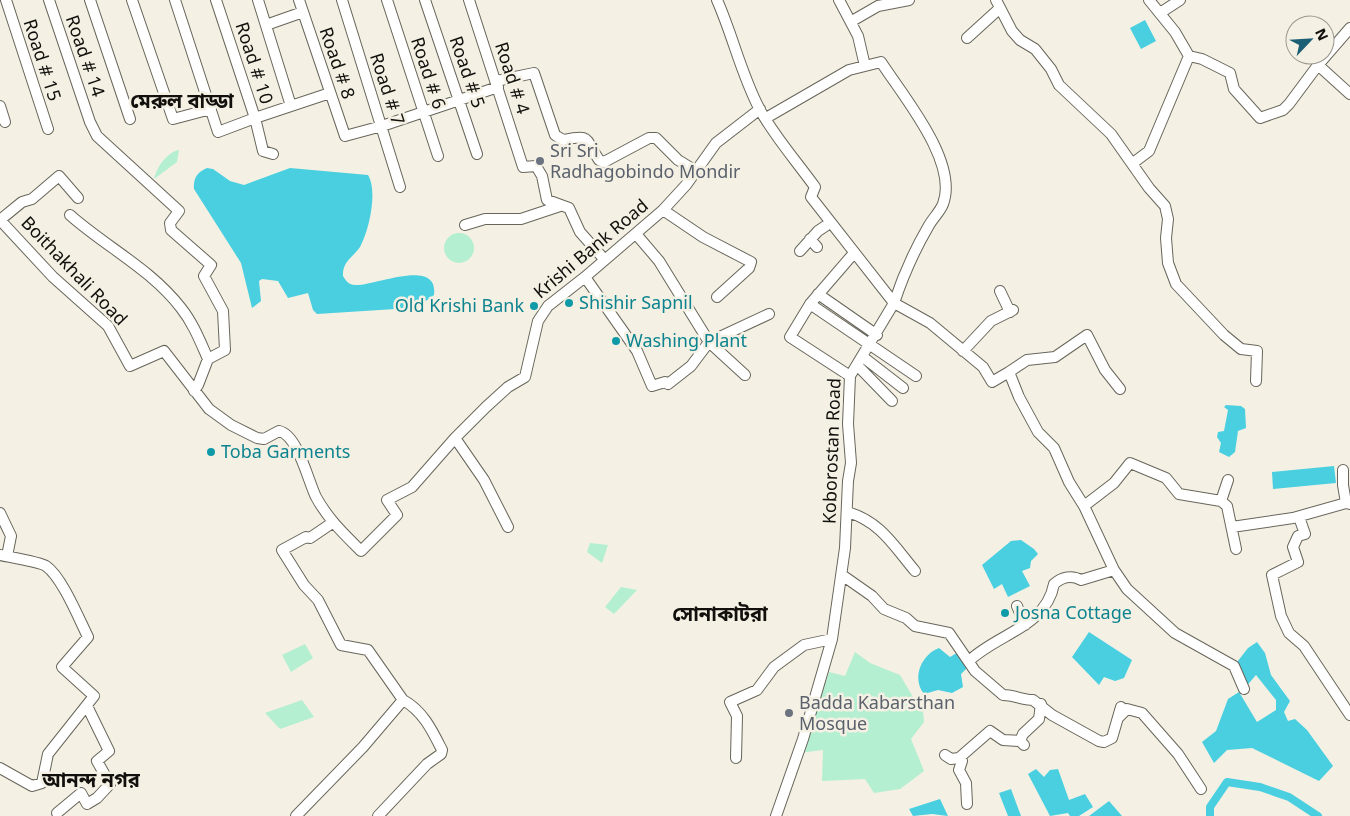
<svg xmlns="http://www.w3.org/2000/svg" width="1350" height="816" viewBox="0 0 1350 816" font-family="Georgia,'Noto Sans Bengali',serif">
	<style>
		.green { fill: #b3efd0 }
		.water { fill: #49cfdf }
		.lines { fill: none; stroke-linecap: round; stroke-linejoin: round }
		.canal { stroke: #49cfdf; stroke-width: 8 }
		.minor-casing { stroke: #68655a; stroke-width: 12 }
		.minor { stroke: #fff; stroke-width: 10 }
		.worship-dot { fill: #6b7280; stroke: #f4f1e4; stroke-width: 2 }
		.culture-dot { fill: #0f9aa8; stroke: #f4f1e4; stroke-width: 2 }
		.labels { text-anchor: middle; stroke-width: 5; stroke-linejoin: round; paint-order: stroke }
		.street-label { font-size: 18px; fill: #11100c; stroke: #f4f1e4 }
		.worship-label { font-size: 18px; fill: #5b616d; stroke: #f4f1e4; text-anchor: start }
		.culture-label { font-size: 18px; fill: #0d838f; stroke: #f4f1e4; text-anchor: start }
		.quarter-label { font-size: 20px; font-weight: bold; fill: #11100c; stroke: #f4f1e4 }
	</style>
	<rect width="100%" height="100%" fill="#f4f1e4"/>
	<path class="green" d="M179 150 177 162 154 179C157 167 167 152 179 150Z
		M444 248a15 15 0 1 1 30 0a15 15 0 1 1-30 0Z
		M590 543 608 545 602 563 587 552Z
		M621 587 637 590 614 614 605 607Z
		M305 644 313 658 291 672 282 655Z
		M855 652 870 663 900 675 916 702 922 701 924 722 911 739 924 771 900 789 874 793 865 779 822 781 823 750 799 753 810 729 829 672 845 676Z
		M302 700 314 717 280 729 265 713Z"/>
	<path class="water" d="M1145 20 1156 41 1141 49 1130 28Z
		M207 168 213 169 230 181 244 185 290 168 368 175C378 191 369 231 360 247 353 257 342 262 343 276 346 281 349 285 355 285 372 287 439 256 434 295L423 303 411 308 317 314 313 310 308 293 288 298 278 281 262 279 259 281 261 301 252 308 241 263 194 189C193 179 197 172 207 168Z
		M1226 405 1241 406 1245 409 1246 428 1238 431 1235 452 1229 457 1219 452 1221 443 1217 437 1218 432 1224 431 1228 410 1224 407Z
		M1334 466 1336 483 1273 489 1272 472Z
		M1021 540 1034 549 1038 554 1031 561 1030 568 1022 571 1030 586 1008 597 1002 584 994 589 982 565 1011 541Z
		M1089 632 1132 660 1124 678 1115 681 1104 677 1099 685 1072 657Z
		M1257 642 1265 653 1271 675 1290 701 1284 712 1288 721 1295 719 1307 730 1333 766 1319 781 1252 748 1227 750 1214 763 1202 742 1216 731 1228 699 1239 692 1257 722 1276 710V700L1256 675 1244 689 1234 666 1248 648Z
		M939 648 950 657 960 651 967 668 961 674 963 687 952 693 938 690 924 694C911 678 922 654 939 648Z
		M1036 769 1044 777 1050 770 1058 769 1069 800 1085 794 1093 807 1079 816H1070L1068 813 1050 816 1028 774Z
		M1011 789 1021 816H1008L999 793Z
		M940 799 948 816 932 814 913 816 909 809Z
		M1109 801 1122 816H1089Z"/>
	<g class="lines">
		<path class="canal" d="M1210 816V807L1227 782 1260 787 1289 797 1318 816"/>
		<g class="minor-casing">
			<path id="minor" d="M6 0 48 129
				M49 0 90 122 97 136 179 211 170 223 171 230 211 265 204 276 223 311 225 350 208 359 198 385 194 391
				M90 0 130 119
				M132 0 173 119 211 109
				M175 0 218 132 255 118 263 151 273 154
				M216 0 255 118 330 93
				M258 0 291 106
				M299 0 345 136 382 126 498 87
				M342 0 400 187
				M387 0 438 156
				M425 0 477 154
				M469 0 523 167 536 166 542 176 547 200 569 208 580 232 604 259
				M717 0C733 36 741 74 760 110 775 137 797 162 815 187L811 197 894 303 850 376 848 424 851 463 848 481 845 548 832 639 803 739 776 816
				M839 0 858 36 865 66 881 62C903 96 959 162 943 204 940 212 932 219 928 227 914 251 903 276 894 303L930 323 983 367 992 382 1009 372 1019 397 1038 432 1054 448 1069 482 1084 506 1114 483 1130 463 1166 478 1179 494 1221 501 1228 480
				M996 0 1012 31 1020 40 1035 49 1051 69 1059 85 1111 134 1149 188 1165 206 1168 219 1166 238 1168 263 1176 284 1224 335 1241 349 1257 351 1256 381
				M1149 0 1175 32 1189 56
				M1160 13 1180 0
				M852 21 878 6 909 0
				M266 25 303 12
				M967 38 1000 8
				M1318 65 1350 94
				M496 81 534 73 555 135 563 140C592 134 584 138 599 160L604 162 649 138H656L678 160 696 171
				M0 106 5 122
				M766 118 849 70 865 66
				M1133 163 1149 151 1189 56 1202 59 1230 73 1234 89 1260 118 1283 110 1289 104 1318 65 1350 28
				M78 198 59 176 32 199 22 202 0 220 53 277 108 326 130 366 164 351 209 409 231 425 257 438 264 439 279 431C298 435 308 481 316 497 328 519 344 534 361 551L397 515 387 500 412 487 455 438 486 407 508 387 525 377 538 321 548 306 585 277 663 210 686 185 716 143 760 109
				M663 210 703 237 751 262 749 268 717 297
				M70 215C106 247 151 269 181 308 193 323 200 341 208 359
				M465 225 485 219H521L560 206
				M810 239 817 247
				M800 251 818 231 830 223
				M585 277 637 351 652 386 665 382 668 384 691 366 709 342 659 261 636 234
				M1000 291 1010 312
				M818 294 877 335
				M810 304 916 376
				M963 351 991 321 1013 310
				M863 357 903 388
				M857 365 892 401
				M1009 372 1027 360 1055 357 1087 335 1105 370 1120 389
				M745 375 709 342 769 314
				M850 376 790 337 810 304 854 253
				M455 438 484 480 508 527
				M1343 470V485L1346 503
				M1221 501 1227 506 1236 549
				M847 512C880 521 894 546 915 571
				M0 513 11 536 7 556
				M1299 517 1305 534 1298 536 1293 547 1298 562 1272 575 1281 616 1289 633 1304 646 1350 715
				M1232 527 1293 518 1346 503 1350 504
				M0 555C9 557 40 562 46 566 62 577 79 619 88 637L62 667 94 696 48 754 42 783 32 786 0 768
				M1114 570 1127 589 1175 633 1234 666 1244 689
				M842 575 872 596 884 609 906 618 915 626 949 633 975 671 1003 695C1014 695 1022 700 1033 700L1052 715 1099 741 1104 742 1112 738 1121 707
				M1017 606 1025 625
				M969 661C997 634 1046 627 1054 584 1062 577 1072 575 1081 580L1114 570 1084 506
				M1119 717 1127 709 1142 713 1178 754 1201 789
				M1024 745 1020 741 1023 734 1039 719 1041 704
				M945 755 951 759 959 758
				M736 758 737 716 730 702 757 690 774 667 804 645 832 639
				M967 804 966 783 959 770 962 761 959 758 990 731 1003 740 1020 741
				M57 813 81 793 87 804 97 798 110 784 97 761 109 751 87 706
				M296 816 363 747 403 700 368 650 341 645 318 600 304 585 282 550 306 537 310 538 332 523
				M378 816 427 764 441 754 442 750C432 730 423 711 403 700"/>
		</g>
		<use href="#minor" class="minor"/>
	</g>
	<g class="worship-dot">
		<circle cx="540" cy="161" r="5"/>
		<circle cx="789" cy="713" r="5"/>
	</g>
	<g class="culture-dot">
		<circle cx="569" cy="303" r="5"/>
		<circle cx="534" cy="306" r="5"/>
		<circle cx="616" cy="341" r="5"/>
		<circle cx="211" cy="452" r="5"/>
		<circle cx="1005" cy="613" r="5"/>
	</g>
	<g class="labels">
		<g class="street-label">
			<text transform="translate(85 56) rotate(71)" y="6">Road # 14</text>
			<text transform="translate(42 60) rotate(72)" y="6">Road # 15</text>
			<text transform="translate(254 63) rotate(72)" y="6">Road # 10</text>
			<text transform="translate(337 63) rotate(71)" y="6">Road # 8</text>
			<text transform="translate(467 72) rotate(71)" y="6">Road # 5</text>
			<text transform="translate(428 73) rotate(72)" y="6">Road # 6</text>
			<text transform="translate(512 78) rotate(72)" y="6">Road # 4</text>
			<text transform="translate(387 89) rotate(72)" y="6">Road # 7</text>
			<text transform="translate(591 249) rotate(-40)" y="6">Krishi Bank Road</text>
			<text transform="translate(74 271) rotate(46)" y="6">Boithakhali Road</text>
			<text transform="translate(832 451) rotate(-88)" y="6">Koborostan Road</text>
		</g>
		<g class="worship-label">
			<text x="550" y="157">Sri Sri<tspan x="550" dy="21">Radhagobindo Mondir</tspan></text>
			<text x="799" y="709">Badda Kabarsthan<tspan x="799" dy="21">Mosque</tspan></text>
		</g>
		<g class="culture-label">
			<text x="579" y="309">Shishir Sapnil</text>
			<text x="524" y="312" text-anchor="end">Old Krishi Bank</text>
			<text x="626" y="347">Washing Plant</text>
			<text x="221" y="458">Toba Garments</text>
			<text x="1015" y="619">Josna Cottage</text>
		</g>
		<g class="quarter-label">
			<text x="182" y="108">মেরুল বাড্ডা</text>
			<text x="720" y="621">সোনাকাটরা</text>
			<text x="91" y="787">আনন্দ নগর</text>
		</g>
	</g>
	<g transform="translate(1310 40) rotate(65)"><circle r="24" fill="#f4f1e4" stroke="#99978e"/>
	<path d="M0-4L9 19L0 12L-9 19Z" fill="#1c5e73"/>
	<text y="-8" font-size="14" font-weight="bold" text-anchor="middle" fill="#11100c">N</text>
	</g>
</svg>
